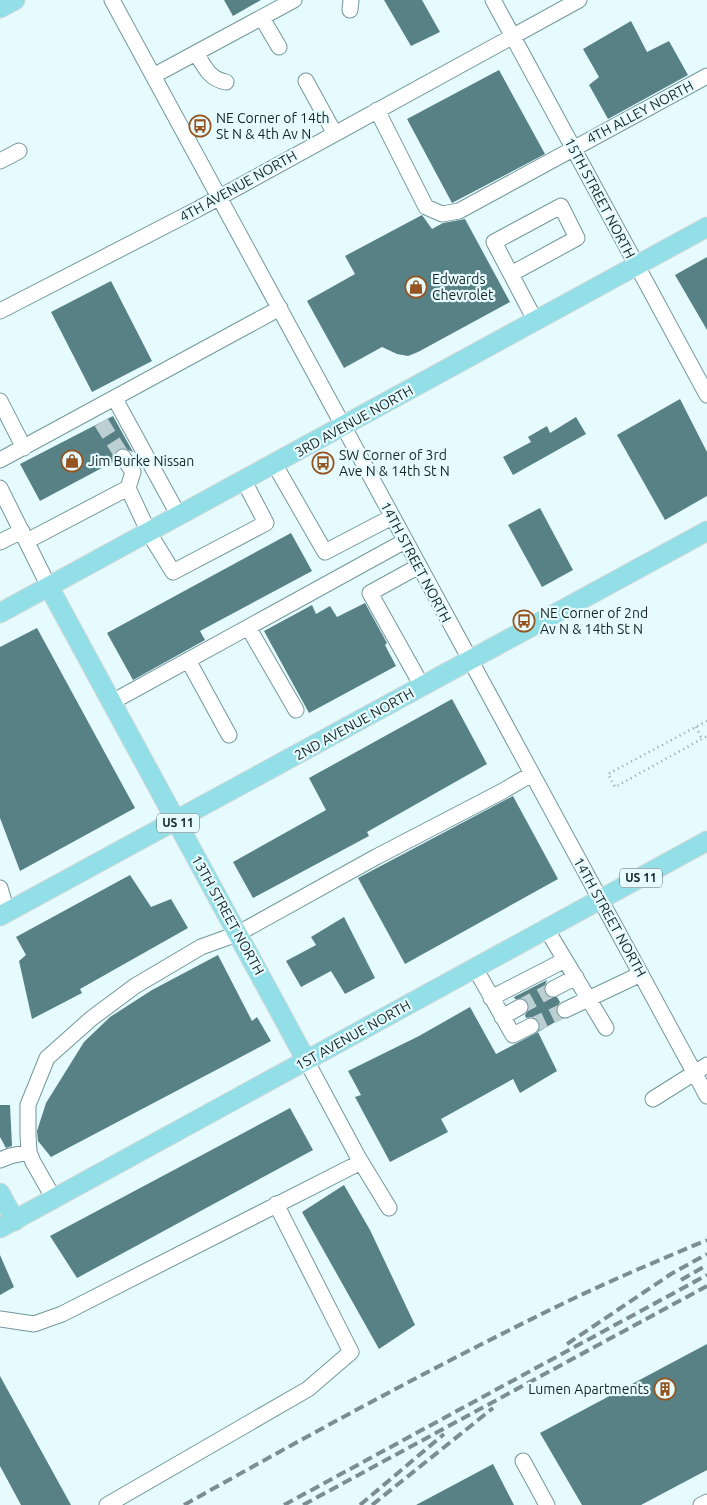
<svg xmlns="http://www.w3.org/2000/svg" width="707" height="1505" viewBox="0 0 707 1505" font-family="Ubuntu,sans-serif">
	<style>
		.building { fill: #588186 }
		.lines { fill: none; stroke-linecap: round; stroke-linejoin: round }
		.minor-tunnel { stroke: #bcd0d3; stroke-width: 15; stroke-dasharray: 15 8; stroke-linecap: butt }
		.minor-casing { stroke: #73979b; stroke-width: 17 }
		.major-casing { stroke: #d5d8d8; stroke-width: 21 }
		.path { stroke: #8ea0a3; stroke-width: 2.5; stroke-dasharray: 1 4; stroke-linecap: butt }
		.minor { stroke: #fff; stroke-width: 15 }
		.major { stroke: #92dfe8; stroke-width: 19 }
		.rail { stroke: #7c8e91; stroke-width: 4; stroke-dasharray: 10 5; stroke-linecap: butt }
		.labels { text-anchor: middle; stroke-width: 4.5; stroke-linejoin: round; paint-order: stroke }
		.shield { fill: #e5fbfe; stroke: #546467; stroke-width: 1 }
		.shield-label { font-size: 12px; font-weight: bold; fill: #162426 }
		.street-label { font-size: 14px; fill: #162426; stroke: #e5fbfe }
		.poi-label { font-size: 14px; fill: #162426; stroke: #e5fbfe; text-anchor: start }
	</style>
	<rect width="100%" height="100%" fill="#e5fbfe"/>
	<path class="building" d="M224 0H261L233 16Z
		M384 0H422L440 32 411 46Z
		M631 21 647 52 669 41 688 75 608 119 589 85 599 77 583 49Z
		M499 70 545 154 452 203 407 119Z
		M422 215 432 229 443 223 465 219 510 302 418 352 408 356 397 354 382 347 344 368 307 301 355 274 345 256Z
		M707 257V330L675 275Z
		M111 281 152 361 92 392 51 312Z
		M680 399 707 452V496L665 520 617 435Z
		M113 416 133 452 123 448 118 449 114 453 115 461 40 501 20 464Z
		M576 417 586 434 513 475 503 457 531 442 528 437 547 426 550 433Z
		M540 508 573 570 542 587 508 525Z
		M291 533 312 571 200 631 205 640 133 680 107 633Z
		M365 603 387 643 385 645 396 666 309 713 264 631 312 605 316 614 330 606 337 617Z
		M37 628 135 808 20 871 0 818V647Z
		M452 699 487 764 367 832 369 836 253 898 233 862 326 810 309 778Z
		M513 796 558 879 405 964 358 878Z
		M130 875 151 907 171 899 188 928 80 989 82 993 32 1019 19 961 26 955 16 937Z
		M344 917 375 978 345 994 331 971 301 987 286 961 316 945 311 937Z
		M218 955 252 1021 257 1017 271 1041 51 1157 38 1141 37 1131 46 1103 84 1042 110 1017 152 990Z
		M547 980 544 988 545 993 548 997H557L560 1002 556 1009V1014L562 1018 538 1032 557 1071 520 1093 513 1079 441 1119 448 1132 390 1162 355 1097 361 1095 348 1071 419 1036 470 1007 496 1054 538 1032 539 1021 532 1017 526 1018 525 1015 529 1008 528 1002 524 999H515L514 997Z
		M0 1105H10L12 1146 6 1148 0 1137Z
		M290 1108 313 1150 77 1278 50 1236Z
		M344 1185 370 1230 415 1325 379 1349 302 1212Z
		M0 1255 14 1287 0 1295Z
		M707 1344V1470L641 1505H582L540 1433Z
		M0 1376 71 1505H21L0 1466Z
		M493 1464 514 1505H416Z"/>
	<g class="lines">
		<path class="minor-tunnel" d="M101 422 123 457
			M520 1007 553 989
			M531 1026 565 1010"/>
		<g class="minor-casing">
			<path id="minor" d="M112 0 707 1096
				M493 0 707 395
				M350 10 351 0
				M262 18 279 47
				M196 53C204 66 209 79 226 82
				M153 76 294 0
				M306 81 335 134
				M377 110 426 207 442 214 459 211 707 76
				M0 161 19 151
				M511 274 577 238 561 206 494 242 536 322
				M0 311 198 209 579 0
				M115 399 179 516
				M0 401 24 448
				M0 460 280 308
				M275 465 325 552 392 517
				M0 488 49 587
				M128 488 149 533 173 572 266 523 244 481
				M27 541 128 488 133 472 123 457
				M0 542 22 531
				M419 566 370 593 422 686
				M248 627 296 710
				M188 660 229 735
				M112 702 405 541
				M0 888 7 912
				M547 930 606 1028
				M475 968 513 1035 531 1026
				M553 989 576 977
				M491 998 565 960
				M565 1010 641 974
				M502 1017 520 1007
				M306 1060 358 1157 389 1208
				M653 1099 707 1065
				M0 1160 10 1156 29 1152
				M54 1199 33 1162 29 1152 28 1135V1105L47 1058 92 1018 135 986 201 947 237 934 376 857 501 792 532 774
				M0 1319 34 1324 62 1314 357 1164 358 1157
				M523 1461 547 1505
				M107 1505 308 1389 351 1352 276 1204
				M701 1505 707 1502"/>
		</g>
		<g class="major-casing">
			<path id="major" d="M0 8 15 0
				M49 587 306 1060
				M0 613 707 227
				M0 916 707 531
				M0 1193 15 1221
				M0 1228 707 841"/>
		</g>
		<path class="path" d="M707 721 608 774 615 787 707 736
			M696 727 702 739"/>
		<use href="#minor" class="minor"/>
		<use href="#major" class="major"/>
		<path class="rail" d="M681 1280 707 1265
			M567 1344 671 1274 707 1254
			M184 1505C307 1436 431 1368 558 1306 607 1282 657 1261 707 1240
			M284 1505 707 1275
			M303 1505 707 1286
			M360 1505 444 1434
			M372 1505 493 1408"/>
	</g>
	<defs>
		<g id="bus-ring" transform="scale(1.125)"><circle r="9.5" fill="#e5fbfe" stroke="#955420" stroke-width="1.5"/><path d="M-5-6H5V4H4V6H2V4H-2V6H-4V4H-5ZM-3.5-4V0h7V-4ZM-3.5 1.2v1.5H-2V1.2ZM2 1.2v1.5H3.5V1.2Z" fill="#955420"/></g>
		<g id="shop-ring" transform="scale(1.125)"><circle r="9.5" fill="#e5fbfe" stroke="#955420" stroke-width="1.5"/><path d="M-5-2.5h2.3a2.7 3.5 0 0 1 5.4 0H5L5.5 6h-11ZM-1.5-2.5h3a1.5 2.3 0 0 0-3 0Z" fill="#955420"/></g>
		<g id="building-ring" transform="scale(1.125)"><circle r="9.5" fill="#e5fbfe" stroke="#955420" stroke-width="1.5"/><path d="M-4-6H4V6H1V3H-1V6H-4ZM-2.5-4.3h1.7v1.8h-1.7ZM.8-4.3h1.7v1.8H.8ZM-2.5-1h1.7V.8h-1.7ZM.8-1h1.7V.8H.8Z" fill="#955420"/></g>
	</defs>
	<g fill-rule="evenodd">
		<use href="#bus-ring" x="200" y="126"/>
		<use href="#shop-ring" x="416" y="287"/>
		<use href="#shop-ring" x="72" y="461"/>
		<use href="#bus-ring" x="323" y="463"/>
		<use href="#bus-ring" x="524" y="621"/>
		<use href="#building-ring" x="665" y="1389"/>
	</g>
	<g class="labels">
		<g class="shield">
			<rect x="157" y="813.5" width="42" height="19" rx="4"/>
			<rect x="620" y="868.5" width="42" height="19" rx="4"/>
		</g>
		<g class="shield-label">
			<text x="178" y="827">US 11</text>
			<text x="641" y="882">US 11</text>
		</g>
		<g class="street-label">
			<text transform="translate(640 112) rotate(-28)" y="5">4TH ALLEY NORTH</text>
			<text transform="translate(238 186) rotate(-29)" y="5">4TH AVENUE NORTH</text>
			<text transform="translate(600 198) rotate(62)" y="5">15TH STREET NORTH</text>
			<text transform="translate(354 421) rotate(-29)" y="5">3RD AVENUE NORTH</text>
			<text transform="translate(416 562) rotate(62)" y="5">14TH STREET NORTH</text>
			<text transform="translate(354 724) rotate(-29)" y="5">2ND AVENUE NORTH</text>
			<text transform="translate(228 915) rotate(61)" y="5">13TH STREET NORTH</text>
			<text transform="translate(610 917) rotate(61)" y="5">14TH STREET NORTH</text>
			<text transform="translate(353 1035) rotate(-29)" y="5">1ST AVENUE NORTH</text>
		</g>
		<g class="poi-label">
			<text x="216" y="123">NE Corner of 14th<tspan x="216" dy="16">St N &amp; 4th Av N</tspan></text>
			<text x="432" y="284">Edwards<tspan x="432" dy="16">Chevrolet</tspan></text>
			<text x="339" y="460">SW Corner of 3rd<tspan x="339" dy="16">Ave N &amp; 14th St N</tspan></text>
			<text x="88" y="466">Jim Burke Nissan</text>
			<text x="540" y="618">NE Corner of 2nd<tspan x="540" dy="16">Av N &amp; 14th St N</tspan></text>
			<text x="649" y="1394" text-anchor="end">Lumen Apartments</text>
		</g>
	</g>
</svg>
